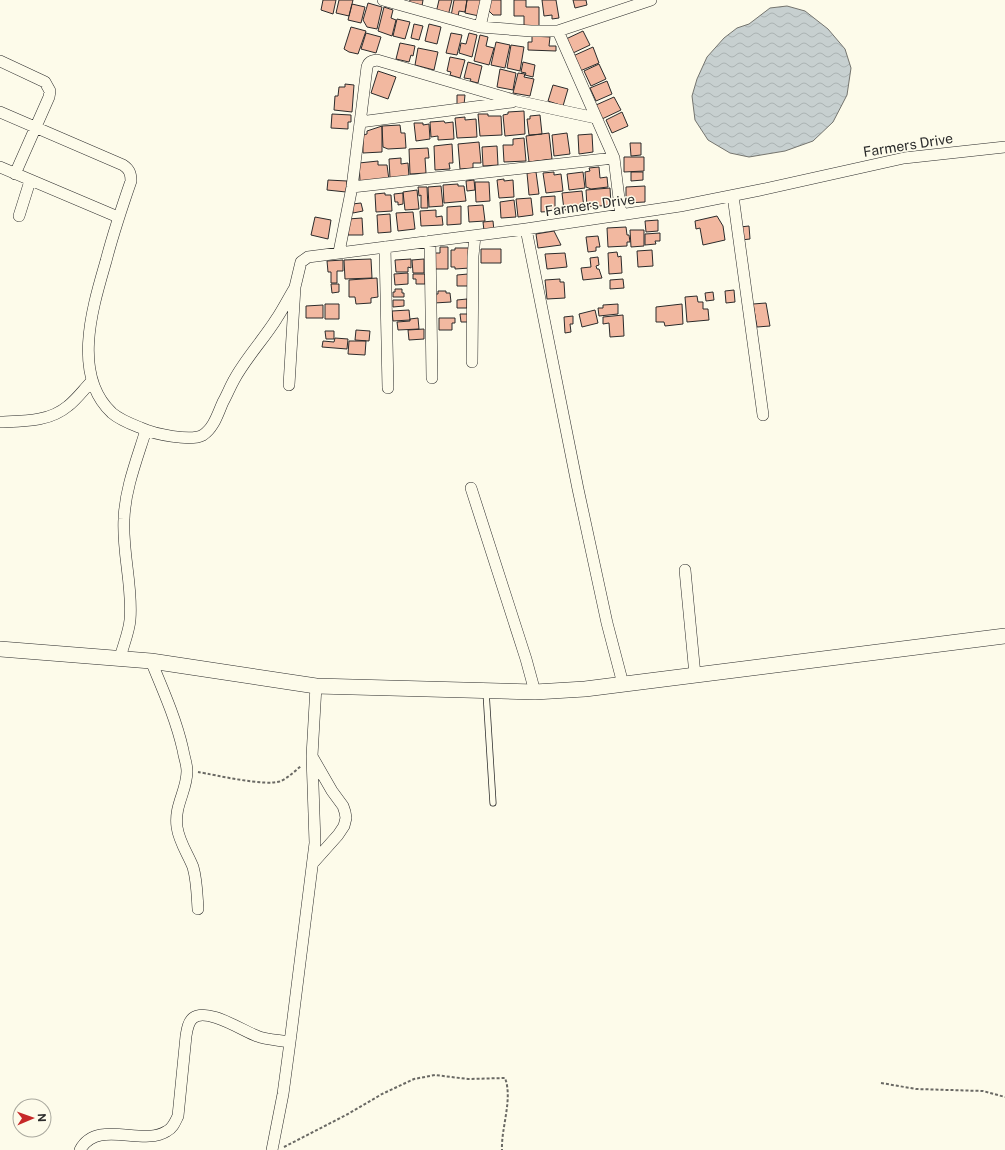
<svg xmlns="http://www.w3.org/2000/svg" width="1005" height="1150" viewBox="0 0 1005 1150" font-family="'Public Sans',sans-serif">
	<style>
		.water { fill: url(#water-waves); stroke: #74746e }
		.building { fill: #f2b8a0; stroke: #2b2b2b }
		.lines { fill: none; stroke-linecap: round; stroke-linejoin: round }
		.lane-casing { stroke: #2b2b2b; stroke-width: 7 }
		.street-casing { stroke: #2b2b2b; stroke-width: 12 }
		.secondary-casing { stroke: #2b2b2b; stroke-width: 16 }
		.path { stroke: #6a6964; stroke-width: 2; stroke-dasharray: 3 2; stroke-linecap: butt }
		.lane { stroke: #fdfbea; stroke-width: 5.5 }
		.street { stroke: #fdfbea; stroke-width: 11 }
		.secondary { stroke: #fdfbea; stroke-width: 15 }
		.labels { text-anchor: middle; stroke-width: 3; stroke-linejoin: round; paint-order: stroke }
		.street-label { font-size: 14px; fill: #2b2b2b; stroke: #fdfbea }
	</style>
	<defs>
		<pattern id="water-waves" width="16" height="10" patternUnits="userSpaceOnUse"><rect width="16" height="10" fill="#c7d0d0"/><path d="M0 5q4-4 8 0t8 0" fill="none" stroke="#abb3b3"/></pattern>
	</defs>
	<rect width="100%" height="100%" fill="#fdfbea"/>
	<path class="water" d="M787 6 805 11 828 29 845 49 851 68 847 95 833 122 813 141 785 151 749 157 730 153 708 140 695 120 692 96 697 79 707 57 724 38 737 28 749 24 770 8Z"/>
	<path class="building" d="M323 0H336L333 14 321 10Z
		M339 0H353L349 16 336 13Z
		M410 0H423L422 6 409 3Z
		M439 0H452L448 16 436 13Z
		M454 0H467L465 12 459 11 458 17 451 16Z
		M467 0H482L479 16 465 13Z
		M491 0H501V15H493L488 10Z
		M514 0H526V7H539V26L524 27V16H514Z
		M542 0H556L559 18 552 19V15L544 16Z
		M573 0H586L587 5 575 8Z
		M368 3 382 7 377 29 367 27 363 20Z
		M352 4 365 7 361 23 348 20Z
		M384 7 393 10 391 18 396 20 392 36 378 31Z
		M397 19 410 22 405 39 393 36Z
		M414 24 423 26 419 40 411 38Z
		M429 24 441 27 437 44 425 41Z
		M351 27 366 31 358 54 349 52 344 49Z
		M583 31 590 45 573 53 566 39Z
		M366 33 381 37 376 53 361 49Z
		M451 33 462 35 457 55 446 53Z
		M469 33 477 35 472 57 459 53 461 43 466 44Z
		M480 35 488 37 486 46 494 48 489 65 474 61Z
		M532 36 550 37 549 46H556V51L528 50V42H532Z
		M496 42 510 45 505 68 491 65Z
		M400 43 415 46 413 56 411 55 409 62 396 59Z
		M511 45 524 47 520 71 507 68Z
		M593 47 599 63 580 71 573 56Z
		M418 48 438 52 434 70 415 65Z
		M450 57 465 60 460 78 450 75 451 72 447 71Z
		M468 62 482 66 478 83 470 81 471 79 464 78Z
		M523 62 535 65 533 77 525 75 526 73 521 72Z
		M599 64 606 79 591 86 584 71Z
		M500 69 516 73 513 90 497 87Z
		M378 71 396 77 388 99 371 93Z
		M518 73 525 74 524 77 534 79 530 96 513 93Z
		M607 81 612 94 596 101 590 88Z
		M345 84 354 85 352 112 334 110 335 96H338L339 87H345Z
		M553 85 568 89 563 106 548 101Z
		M457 95H465L464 105H457Z
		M614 97 621 110 602 119 596 105Z
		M524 111 525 134 505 136 503 115 508 114V112Z
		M622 112 628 126 612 133 606 120Z
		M332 114 351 115V122H348V129L331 128Z
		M478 114H488V116H501L502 135 480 136Z
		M540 115 542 134 529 135 527 119H530V116Z
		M465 117V120L476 119 477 137 457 138 455 118Z
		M444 121 445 123 453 122 454 139 438 140V136L431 137 430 122Z
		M414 123H423V125L429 124 430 139 416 141Z
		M400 125 401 133H405L406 148 388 149 383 147 382 126Z
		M382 126V152L363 153V135L367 134V131Z
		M549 133 552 159 529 162 526 136Z
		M567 133 570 154 554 156 552 135Z
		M592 134 593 152 579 154 578 135Z
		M524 138 526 161 504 162 503 145H513V139Z
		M479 142 481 163H473V168L460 169 458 144Z
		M630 143H641V155L631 156Z
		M452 144 453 163H449L450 169 435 170 434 146Z
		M497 146 498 165 483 166 482 147Z
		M428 148 429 158H425L426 173 410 174 409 149Z
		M624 157H644V171L624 172Z
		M401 158V164L408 163 409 177 390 178 389 159Z
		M378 161V165H387L389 180 360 181 359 163Z
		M599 167 600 178 607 177 608 187 591 189 586 187 585 172 590 171 589 168Z
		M536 172 539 194 529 195 527 173Z
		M554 172V175L561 174 563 191 546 193 543 173Z
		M583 172 585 188 569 190 567 174Z
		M631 172H643V180L631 181Z
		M504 179V181L513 180 514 197 499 198 497 180Z
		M328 180 347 181 346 192 327 190Z
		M474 180 475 190 467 191 466 181Z
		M475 182H489L490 201 476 202Z
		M458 184V186H464L466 201 444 203 443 185Z
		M441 186 443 206 429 207 428 187Z
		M645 186V202L626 203V187Z
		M418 187H427L428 208H421V195L419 196Z
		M610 188 611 205 587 207 586 190Z
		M417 190 419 209 405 210 403 192Z
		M582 191 584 208 564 210 562 193Z
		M385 193V195H391L392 211 376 212 375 194Z
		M403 193V204L398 205V202H395L394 194Z
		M555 196V211L541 212V197Z
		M531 198 533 215 518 217 516 199Z
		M514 200 516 217 501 218 500 202Z
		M361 203 363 211 353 213 352 204Z
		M483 205 485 221 469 222 468 206Z
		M461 206V224L447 225V207Z
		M436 210V217L442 216 443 225 421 226 420 211Z
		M413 212 415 229 398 231 396 213Z
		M390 214 391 232 378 233 377 215Z
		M717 216 723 226 725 240 703 245 700 228 696 229 695 221Z
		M315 217 331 220 328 239 311 235Z
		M362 218 363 235H348V219Z
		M658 220V231L646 232 645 221Z
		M493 221 494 231H484L483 222Z
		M749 226 750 239 741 240 740 227Z
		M626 227 627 235H629L630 242H627V246L608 247 607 228Z
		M630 230H644V246L631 247Z
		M554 231 561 245 538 248 536 234Z
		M660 233V241H655L656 244 645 245V234Z
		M598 236 600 247H596V251L588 252 586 237Z
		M440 247H448V269H433V253H440Z
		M455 248H469L470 268 455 269V267H451V250H455Z
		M481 249H501V263H481Z
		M652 250 653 266 638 267 637 251Z
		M617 252 618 257 621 256 622 273 609 274 608 253Z
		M565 253 567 267 547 269 545 254Z
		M598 257 599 265 596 266 597 269H599L602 278 583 280 581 268 591 267 590 258Z
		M371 259 372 278 345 279 344 260Z
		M411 259V268L408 267V272H396L395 260Z
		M424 259V273H413L412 260Z
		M343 260V271H337V283H331V272H328L327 261Z
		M408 273V284L395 285 394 274Z
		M413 274H425V284H416V279H413Z
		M468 274 469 286H457V275Z
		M377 278 378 297 371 298V303L356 304 355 297H349V280Z
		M560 279V282H564L565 298 547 299 545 280Z
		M623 279 624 288 610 289V280Z
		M331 284H339V292L332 293Z
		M395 289H402V293H404V297H393V292H395Z
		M734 290 735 302 726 303 725 291Z
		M438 291H446V293H450L451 302 434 303V294H438Z
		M713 292 714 300 706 301 705 293Z
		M697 296 698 302H703V309H708L709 320 687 322 685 297Z
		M467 299V308H457V300Z
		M393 300H404V306L393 307Z
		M766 303 770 326 757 327 753 304Z
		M325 304H339V319H325Z
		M618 304V314L599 316 598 308H603V305Z
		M682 304 683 324 665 326 664 322H656V307Z
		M323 305V318H306V306Z
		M409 310 410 320 393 321 392 311Z
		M595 310 598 323 582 327 579 314Z
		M460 314H469L471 322H461Z
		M623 315 624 336 610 337 609 323 603 324V317Z
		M573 316V324H570L571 332 565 333 564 317Z
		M418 318 419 329 398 330 397 322 410 321V319Z
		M439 318H455V323H452V330H439Z
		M424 329V339L409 340 408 330Z
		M356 330 370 331 369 341 355 340Z
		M325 331H334V339H326Z
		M335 338 348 339 347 349 322 347 323 341 334 342Z
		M349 341H366L365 355 348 354Z"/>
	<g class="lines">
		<g class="lane-casing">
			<path id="lane" d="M486 692 493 803"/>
		</g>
		<g class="street-casing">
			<path id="street" d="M383 0 480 27 531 31H558L651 0
				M480 27 486 0
				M558 31 614 158 621 215
				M0 61 45 82 50 91 49 97 15 174
				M0 112 123 165C129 169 131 173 131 181 122 207 113 234 106 261 93 306 71 375 112 413 120 420 131 424 141 428 154 434 191 442 203 435 214 428 218 413 223 402 227 395 230 387 234 380 245 359 264 339 277 318 283 309 288 299 294 289
				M360 122 512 102
				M0 167 118 217
				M352 187 614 158
				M733 196 763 415
				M19 216 30 181
				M526 229 578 489 607 623 623 684
				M430 241 432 378
				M385 247 388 388
				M339 252 352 187 367 67C369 61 372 61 377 60L517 101 596 118
				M472 362 473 256 475 236
				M289 385 295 287 301 262 308 257 526 229 680 206 760 190 904 158 1005 147
				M0 422C24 421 49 422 68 406 77 399 84 389 92 381
				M471 488 526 659 535 692
				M685 570 695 675
				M120 658C123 646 129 632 130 620 133 586 122 553 124 519 125 489 137 459 146 430
				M151 661C163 690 176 719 183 750 184 757 187 764 187 771 187 791 174 805 177 827 179 842 188 854 193 867 197 881 197 895 198 909
				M313 863 338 835 344 826 346 818 345 812 343 806 332 791 313 758
				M80 1150C97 1118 143 1147 167 1131 173 1128 175 1122 178 1116L186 1036C187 1030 188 1022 193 1018 207 1007 243 1031 257 1036 267 1040 279 1040 290 1042
				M272 1150 283 1094 290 1042 315 843 312 756 316 686"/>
		</g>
		<g class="secondary-casing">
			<path id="secondary" d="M0 649 151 661 316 686 535 692 585 689 1005 636"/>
		</g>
		<path class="path" d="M198 772C216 775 266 787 281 781 289 777 295 771 301 766
			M881 1083 916 1089 983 1091 1005 1097
			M284 1147 348 1114 382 1094 414 1079 435 1075 468 1079 505 1078C513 1099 501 1128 502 1150"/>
		<use href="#lane" class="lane"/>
		<use href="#street" class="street"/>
		<use href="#secondary" class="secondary"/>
	</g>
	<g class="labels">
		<g class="street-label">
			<text transform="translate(908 145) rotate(-9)" y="5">Farmers Drive</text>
			<text transform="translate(590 205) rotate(-8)" y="5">Farmers Drive</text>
		</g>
	</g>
	<g transform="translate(32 1118) rotate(88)"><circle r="19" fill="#fdfbea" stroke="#a9a89e"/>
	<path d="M0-3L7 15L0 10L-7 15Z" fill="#c62828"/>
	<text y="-6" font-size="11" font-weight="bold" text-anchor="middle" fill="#2b2b2b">N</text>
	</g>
</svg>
